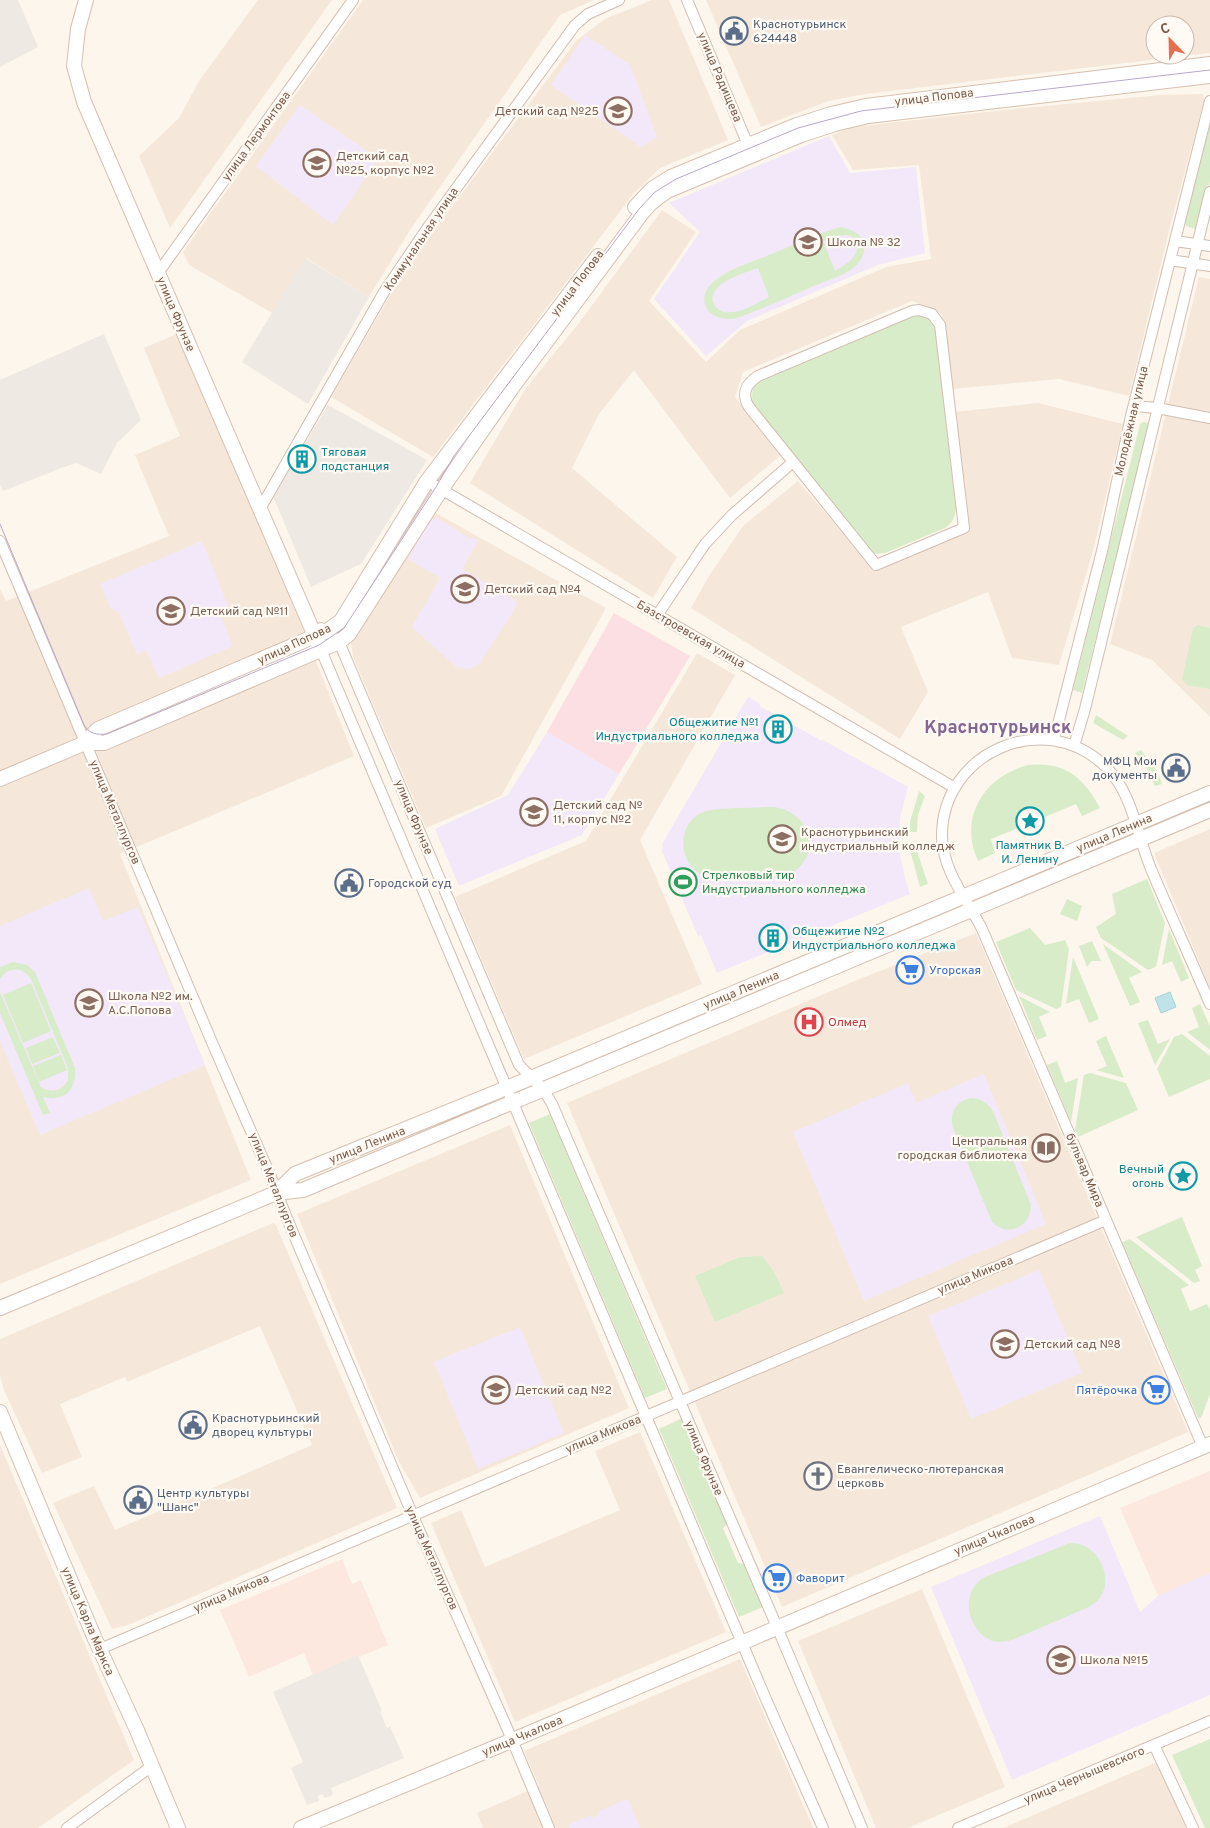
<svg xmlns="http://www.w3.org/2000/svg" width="1210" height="1828" viewBox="0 0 1210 1828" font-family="Overpass,sans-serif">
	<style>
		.residential { fill: #f5e8da; fill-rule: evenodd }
		.commercial { fill: #fde8e0 }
		.industrial { fill: #efe9e4 }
		.education { fill: #f3e8fa }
		.medical { fill: #fbdfe3 }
		.green { fill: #d8ecc9; fill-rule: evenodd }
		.water { fill: #bfe3e8; stroke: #a5d3da }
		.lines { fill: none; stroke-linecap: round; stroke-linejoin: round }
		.street-casing { stroke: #d1beb0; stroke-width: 12 }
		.secondary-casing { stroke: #d6c0b0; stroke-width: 16 }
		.street { stroke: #fff; stroke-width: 10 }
		.secondary { stroke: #fff; stroke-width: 14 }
		.tram { stroke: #b9a8c9; stroke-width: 1 }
		.labels { text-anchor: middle; stroke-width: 4.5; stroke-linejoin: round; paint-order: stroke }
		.service-label { font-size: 12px; fill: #4e5e75; stroke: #fffaf3; text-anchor: start }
		.street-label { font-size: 12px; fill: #7a5c4d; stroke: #fffaf3 }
		.education-label { font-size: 12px; fill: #785e54; stroke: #fffaf3; text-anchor: start }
		.culture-label { font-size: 12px; fill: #0d838f; stroke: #fffaf3; text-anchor: start }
		.leisure-label { font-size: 12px; fill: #27864d; stroke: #fffaf3; text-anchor: start }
		.shop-label { font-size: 12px; fill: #366cbe; stroke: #fffaf3; text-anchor: start }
		.health-label { font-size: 12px; fill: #be3a42; stroke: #fffaf3; text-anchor: start }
		.worship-label { font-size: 12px; fill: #5b616d; stroke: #fffaf3; text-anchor: start }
		.district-label { font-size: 18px; font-weight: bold; fill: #846695; stroke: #fffaf3 }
	</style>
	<rect width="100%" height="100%" fill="#fdf6ec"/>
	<path class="residential" d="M258 0H332L170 228 139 156 179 118 199 81Z
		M363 0H594L560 15 410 230 369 297 306 258 272 313 189 265 183 252Z
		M652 0H669L728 140 660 168 634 193 433 457 331 397 389 297 430 236 577 40 605 19Z
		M706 0H1210V53L865 94 829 101 761 127ZM1155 25H1185V55H1155Z
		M1203 94 1204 101 1171 223 1129 396 1059 379 952 389 942 314 912 301 743 372 735 397 781 455 730 498 634 370 599 414 572 468 677 557 653 598 470 483 526 388 579 323 662 210 696 232 649 301 706 362 740 330 886 267 931 259 919 165 853 170 832 135 853 127 1004 110 1161 95Z
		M1199 277 1210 279V717L1152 660 1110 644Z
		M177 334 303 629 354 756 120 854 251 1180 0 1284V589L6 601 169 536 135 455 180 436 144 348Z
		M1038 403 1123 424 1093 551 1059 665 1012 658 988 592 901 627 928 692 900 739 691 608 709 576 743 526 798 481 875 571 967 532 954 412Z
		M434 512 606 608 501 796 426 828 353 657 351 642 414 547Z
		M697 653 735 675 640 840 702 984 524 1059 455 897 586 841Z
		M1210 829V988L1154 853Z
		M976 933 1188 1432 782 1607 567 1103 857 980Z
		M510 1125 629 1408 420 1498 399 1462 297 1214Z
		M273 1223 276 1225 397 1508 128 1625 112 1629 53 1503 94 1486 115 1530 312 1445 260 1326 127 1382 125 1377 60 1404 82 1457 42 1473 4 1390 0 1376V1339Z
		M640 1432 726 1632 515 1722 431 1523 461 1510 485 1567 620 1510 595 1451Z
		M0 1445 134 1760 38 1828H0Z
		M922 1589 1005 1787 908 1828H876L798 1641Z
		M740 1659 813 1828H483L477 1813 539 1786 524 1751Z
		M1157 1762 1186 1828H1003Z"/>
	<path class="commercial" d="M1210 1471V1573L1158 1596 1120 1508Z
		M342 1559 352 1584 361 1580 388 1645 359 1657 358 1655 313 1675 304 1653 249 1677 220 1610Z"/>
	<path class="industrial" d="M0 0H18L38 47 0 67Z
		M305 258 369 297 308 404 242 362Z
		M104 334 141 420 117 443 101 474 76 463 64 467 3 491 0 484V380Z
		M328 405 427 460 361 564 311 587 273 496Z
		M358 1655 382 1711 380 1712 387 1728 390 1726 404 1758 331 1788 333 1795 325 1798 322 1794 318 1796 319 1801 307 1805 291 1768 303 1762 273 1692Z"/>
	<path class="education" d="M585 35 630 65 657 137 641 147 551 85Z
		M300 105 378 159 333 225 256 166Z
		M829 136 850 173 916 167 925 253 878 265 747 321 706 356 654 299 700 232 669 203Z
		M437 518 466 536 478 540 462 569 516 601 517 605 479 664 469 669 456 667 412 627 440 578 408 559 429 521Z
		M202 541 229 609 220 614 233 646 159 678 146 650 137 654 119 613 110 607 100 584Z
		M748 697 760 704V706L822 741 823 740 908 787 900 818 899 849 905 879 910 894 717 973 701 935 698 936 661 849 663 848 662 844Z
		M547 732 619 774 582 835 459 886 435 829 508 795Z
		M89 888 103 921 138 907 205 1065 40 1135 0 1041V926Z
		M984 1074 1046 1224 864 1301 793 1132 908 1083 916 1103Z
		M1039 1270 1082 1373 971 1419 928 1316Z
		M520 1327 564 1433 478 1469 434 1362Z
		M1100 1516 1140 1612 1158 1596 1210 1573V1695L1012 1780 931 1587Z
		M628 1799 640 1828H569L568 1825 591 1815 592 1818 600 1814 599 1811Z"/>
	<path class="medical" d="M614 613 690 656 619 774 547 732Z"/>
	<path class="green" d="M1210 118V181L1200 224 1195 229 1186 226 1184 219Z
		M841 227C851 230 861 232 864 244 866 252 861 262 854 267 844 276 828 280 816 285 789 297 762 309 734 319 724 319 712 318 707 309 700 297 707 286 717 279 731 268 752 262 769 255 792 246 816 233 841 227ZM847 235 855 238C863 254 848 263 835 271L823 241 836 236ZM758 268 769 297C758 302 745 311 733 312 716 315 705 299 719 286 728 278 746 272 758 268Z
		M919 315 929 319 935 328 956 508C955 517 953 523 945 528L885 553 875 554 871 552 755 407C750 396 751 387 761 380L914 316Z
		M1143 422 1148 423 1149 426 1082 693 1073 690 1140 424Z
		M1198 625 1210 628V689L1187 685 1182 680 1193 628Z
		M1096 715 1128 736 1123 740 1093 723Z
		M1141 750 1157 771 1162 784 1155 786 1147 769 1135 753Z
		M1028 765C1066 762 1083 777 1100 808L1082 816 1076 804 991 839 995 853 978 861C958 818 984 776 1028 765Z
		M919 791 925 796 918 815 917 832H910V822Z
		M773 807C806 810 824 848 796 870 791 874 787 876 782 877 772 880 719 880 709 878 701 876 693 870 688 862 684 854 682 845 684 836 690 809 712 809 735 808 748 808 761 807 773 807Z
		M911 843H917L918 854 928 884 920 887 911 854Z
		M1147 879 1165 923 1156 967 1148 970 1101 938 1096 927 1116 914 1112 894Z
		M1067 899 1082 906 1077 921 1060 914Z
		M1030 928 1045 945 1065 940 1069 949 1061 1007 1056 1009 1016 990 996 942Z
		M1169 929 1189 978 1181 982 1172 961 1162 965Z
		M1092 941 1101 961H1092L1087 967 1079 946Z
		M1103 944 1142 972 1129 978 1140 1002 1130 1006Z
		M1073 957 1099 1019 1089 1023 1079 999 1066 1004Z
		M13 962 27 965 35 972 75 1068C77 1090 65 1102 43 1097L50 1113 43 1115 0 1013V992L41 1087C51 1094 62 1091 68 1080V1068L31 979C22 967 9 966 0 979V967Z
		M31 983 51 1031 23 1043 3 995Z
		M1019 996 1050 1012 1039 1017 1047 1036 1037 1040Z
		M1200 1004 1210 1026V1050L1187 1032 1199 1027 1192 1008Z
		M1148 1020 1158 1044 1170 1039 1155 1065 1138 1023Z
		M1182 1034 1210 1056V1079L1169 1097 1157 1069 1174 1037Z
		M1106 1036 1124 1078 1096 1070 1107 1066 1096 1041Z
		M53 1037 60 1053 32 1064 26 1048Z
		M61 1055 67 1070 39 1082 33 1066Z
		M1057 1061 1065 1083 1078 1078 1071 1122 1047 1065Z
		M1090 1073 1126 1083 1138 1110 1078 1137 1075 1130 1084 1075Z
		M970 1098C980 1098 987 1102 993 1111L1031 1205C1031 1227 1008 1238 992 1222L953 1128C949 1114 955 1102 970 1098Z
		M550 1114 667 1389 645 1398 529 1123Z
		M1182 1217 1202 1266 1195 1270 1200 1281 1194 1283 1136 1237Z
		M1130 1239 1189 1285 1181 1289 1190 1311 1207 1304 1210 1310V1394L1201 1418H1198L1122 1242Z
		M762 1256 773 1270 784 1293 715 1322 695 1276 740 1257Z
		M685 1417 728 1523 723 1528 738 1563 745 1564 763 1607 739 1617 659 1429Z
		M1070 1543C1103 1542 1120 1591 1089 1607 1070 1615 1052 1623 1033 1631 1023 1635 1011 1642 1000 1642 972 1642 954 1594 985 1577Z
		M1210 1739V1828H1205L1172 1755Z"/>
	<path class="water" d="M1170 992 1176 1007 1161 1013 1155 998Z"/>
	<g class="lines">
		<g class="street-casing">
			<path id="street" d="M687 0 751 152
				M1175 241 1210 246
				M1170 260 1210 266
				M158 273 353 0
				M919 310 932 314 940 325 964 528 876 565 749 407C741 394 746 384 758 376L912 311Z
				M1135 406 1157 408 1210 418
				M427 481 955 788
				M260 509 384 292 426 230 575 25 588 14 619 0
				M0 541 211 1040 271 1177 286 1216 416 1523 507 1728 549 1828
				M658 614 705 544 732 515 793 462
				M321 628 327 631 339 642 519 1065 543 1089 552 1104 777 1627 862 1828
				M321 650 765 1697 823 1828
				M1054 740 1103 547 1131 416 1210 101
				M1074 746 1085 709 1210 192
				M1203 1447 982 929C967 899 943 872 942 837 941 752 1045 707 1106 767 1133 794 1137 835 1151 869 1170 914 1191 959 1210 1004
				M100 1649 1106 1220
				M1154 1745 1193 1828
				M67 1828 152 1766
				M958 1828 1210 1721"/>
		</g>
		<g class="secondary-casing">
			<path id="secondary" d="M86 0 78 29 74 66 84 102 318 643
				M635 207 652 189 671 177 797 125 831 114 866 106 1210 64
				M85 743 98 729 327 631 341 621 427 481 598 256
				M0 779 85 743H104L339 642 349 634 441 490 514 385 642 213 650 204 667 191 801 135 835 124 868 116 1210 76
				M276 1193 295 1174 531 1078 1210 793
				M0 1308 276 1193 303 1190 1210 810
				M0 1412 95 1639 136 1728 178 1828
				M301 1828 501 1745 1210 1444"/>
		</g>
		<use href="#street" class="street"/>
		<use href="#secondary" class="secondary"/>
		<path class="tram" d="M0 524 84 725C90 734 96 735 107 734L319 645 344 628 436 487 454 456 639 209 655 192 676 179 798 128 861 111 1210 70"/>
	</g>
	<defs>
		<g id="civic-ring" transform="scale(1.4375)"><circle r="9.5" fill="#fffaf3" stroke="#5c6f8a" stroke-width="1.5"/><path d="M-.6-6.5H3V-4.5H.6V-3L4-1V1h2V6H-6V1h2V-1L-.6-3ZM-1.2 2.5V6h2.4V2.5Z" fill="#5c6f8a"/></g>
		<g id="school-ring" transform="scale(1.4375)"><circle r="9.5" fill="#fffaf3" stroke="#8d6e63" stroke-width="1.5"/><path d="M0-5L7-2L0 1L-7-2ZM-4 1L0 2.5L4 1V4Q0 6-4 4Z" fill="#8d6e63"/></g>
		<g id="building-ring" transform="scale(1.4375)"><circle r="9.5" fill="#fffaf3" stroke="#0f9aa8" stroke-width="1.5"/><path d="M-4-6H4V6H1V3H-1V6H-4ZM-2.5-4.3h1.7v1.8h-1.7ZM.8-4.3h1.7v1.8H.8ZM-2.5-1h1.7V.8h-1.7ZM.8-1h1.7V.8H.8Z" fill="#0f9aa8"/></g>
		<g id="sight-ring" transform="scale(1.4375)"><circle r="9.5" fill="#fffaf3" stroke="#0f9aa8" stroke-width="1.5"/><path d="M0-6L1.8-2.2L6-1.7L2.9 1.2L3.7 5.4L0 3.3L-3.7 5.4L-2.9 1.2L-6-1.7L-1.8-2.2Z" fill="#0f9aa8"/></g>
		<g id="university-ring" transform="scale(1.4375)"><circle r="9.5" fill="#fffaf3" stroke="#8d6e63" stroke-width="1.5"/><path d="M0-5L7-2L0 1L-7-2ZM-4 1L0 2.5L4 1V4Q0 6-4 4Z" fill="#8d6e63"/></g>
		<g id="stadium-ring" transform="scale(1.4375)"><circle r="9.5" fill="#fffaf3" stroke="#2e9e5b" stroke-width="1.5"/><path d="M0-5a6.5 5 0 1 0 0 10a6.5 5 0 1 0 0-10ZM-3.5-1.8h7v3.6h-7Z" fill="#2e9e5b"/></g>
		<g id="supermarket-ring" transform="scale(1.4375)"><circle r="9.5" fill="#fffaf3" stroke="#3f7fe0" stroke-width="1.5"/><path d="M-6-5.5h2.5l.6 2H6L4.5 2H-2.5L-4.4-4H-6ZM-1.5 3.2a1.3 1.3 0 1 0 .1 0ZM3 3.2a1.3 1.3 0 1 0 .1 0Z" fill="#3f7fe0"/></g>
		<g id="hospital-ring" transform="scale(1.4375)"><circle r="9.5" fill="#fffaf3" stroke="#e0444e" stroke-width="1.5"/><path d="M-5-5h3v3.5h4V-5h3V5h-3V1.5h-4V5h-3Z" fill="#e0444e"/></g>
		<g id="library-ring" transform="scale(1.4375)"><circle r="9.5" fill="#fffaf3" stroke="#8d6e63" stroke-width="1.5"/><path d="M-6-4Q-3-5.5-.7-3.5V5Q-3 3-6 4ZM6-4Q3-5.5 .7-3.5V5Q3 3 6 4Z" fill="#8d6e63"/></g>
		<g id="church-ring" transform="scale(1.4375)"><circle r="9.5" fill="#fffaf3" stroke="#6b7280" stroke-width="1.5"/><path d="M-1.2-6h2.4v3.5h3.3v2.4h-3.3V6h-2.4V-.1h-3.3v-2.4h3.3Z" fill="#6b7280"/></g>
	</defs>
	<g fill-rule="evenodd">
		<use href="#civic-ring" x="734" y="31"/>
		<use href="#school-ring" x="618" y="111"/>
		<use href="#school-ring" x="317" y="163"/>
		<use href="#school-ring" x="808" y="242"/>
		<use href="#building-ring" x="302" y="459"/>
		<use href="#school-ring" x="465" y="589"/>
		<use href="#school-ring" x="171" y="611"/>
		<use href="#building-ring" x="778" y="729"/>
		<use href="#civic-ring" x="1176" y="768"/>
		<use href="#school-ring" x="534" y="812"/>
		<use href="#sight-ring" x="1030" y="821"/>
		<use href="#university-ring" x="782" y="839"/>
		<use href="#stadium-ring" x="683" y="882"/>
		<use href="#civic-ring" x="349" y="883"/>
		<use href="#building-ring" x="773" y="938"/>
		<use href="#supermarket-ring" x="910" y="970"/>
		<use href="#school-ring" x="89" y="1003"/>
		<use href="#hospital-ring" x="809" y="1022"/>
		<use href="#library-ring" x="1046" y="1148"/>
		<use href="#sight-ring" x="1183" y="1176"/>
		<use href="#school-ring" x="1005" y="1344"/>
		<use href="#school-ring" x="496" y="1390"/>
		<use href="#supermarket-ring" x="1156" y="1390"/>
		<use href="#civic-ring" x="193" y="1425"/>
		<use href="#church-ring" x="818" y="1476"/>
		<use href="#civic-ring" x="138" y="1500"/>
		<use href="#supermarket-ring" x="777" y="1578"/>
		<use href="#school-ring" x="1061" y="1660"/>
	</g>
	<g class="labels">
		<g class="service-label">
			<text x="753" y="28">Краснотурьинск<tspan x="753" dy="14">624448</tspan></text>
			<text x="1157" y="765" text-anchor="end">МФЦ Мои<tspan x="1157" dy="14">документы</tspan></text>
			<text x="368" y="887">Городской суд</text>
			<text x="212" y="1422">Краснотурьинский<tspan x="212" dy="14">дворец культуры</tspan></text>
			<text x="157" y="1497">Центр культуры<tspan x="157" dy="14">"Шанс"</tspan></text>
		</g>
		<g class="street-label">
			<text transform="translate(720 77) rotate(67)" y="4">улица Радищева</text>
			<text transform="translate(934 97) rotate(-7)" y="4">улица Попова</text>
			<text transform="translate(256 136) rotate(-54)" y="4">улица Лермонтова</text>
			<text transform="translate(421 239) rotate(-56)" y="4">Коммунальная улица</text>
			<text transform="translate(577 283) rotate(-53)" y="4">улица Попова</text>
			<text transform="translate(176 314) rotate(67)" y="4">улица Фрунзе</text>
			<text transform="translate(1131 421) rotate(-77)" y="4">Молодёжная улица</text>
			<text transform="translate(691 634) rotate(30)" y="4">Базстроевская улица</text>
			<text transform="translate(294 644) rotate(-25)" y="4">улица Попова</text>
			<text transform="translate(115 812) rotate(67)" y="4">улица Металлургов</text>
			<text transform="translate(414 817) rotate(67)" y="4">улица Фрунзе</text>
			<text transform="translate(1114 833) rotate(-23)" y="4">улица Ленина</text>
			<text transform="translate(741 990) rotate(-23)" y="4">улица Ленина</text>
			<text transform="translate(367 1145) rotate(-22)" y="4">улица Ленина</text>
			<text transform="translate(1085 1170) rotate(67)" y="4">бульвар Мира</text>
			<text transform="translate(274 1185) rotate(68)" y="4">улица Металлургов</text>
			<text transform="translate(975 1275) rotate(-23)" y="4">улица Микова</text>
			<text transform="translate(603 1434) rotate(-23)" y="4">улица Микова</text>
			<text transform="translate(704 1458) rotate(67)" y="4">улица Фрунзе</text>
			<text transform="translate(994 1535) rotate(-23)" y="4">улица Чкалова</text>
			<text transform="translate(432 1558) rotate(66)" y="4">улица Металлургов</text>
			<text transform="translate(231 1593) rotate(-23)" y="4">улица Микова</text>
			<text transform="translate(88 1621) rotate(67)" y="4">улица Карла Маркса</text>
			<text transform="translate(522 1736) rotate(-23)" y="4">улица Чкалова</text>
			<text transform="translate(1084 1775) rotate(-23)" y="4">улица Чернышевского</text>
		</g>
		<g class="education-label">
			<text x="599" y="115" text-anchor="end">Детский сад №25</text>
			<text x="336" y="160">Детский сад<tspan x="336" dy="14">№25, корпус №2</tspan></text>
			<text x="827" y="246">Школа № 32</text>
			<text x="484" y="593">Детский сад №4</text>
			<text x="190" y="615">Детский сад №11</text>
			<text x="553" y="809">Детский сад №<tspan x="553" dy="14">11, корпус №2</tspan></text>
			<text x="801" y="836">Краснотурьинский<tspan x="801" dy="14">индустриальный колледж</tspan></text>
			<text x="108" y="1000">Школа №2 им.<tspan x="108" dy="14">А.С.Попова</tspan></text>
			<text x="1027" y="1145" text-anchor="end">Центральная<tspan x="1027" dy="14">городская библиотека</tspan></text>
			<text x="1024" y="1348">Детский сад №8</text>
			<text x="515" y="1394">Детский сад №2</text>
			<text x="1080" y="1664">Школа №15</text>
		</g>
		<g class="culture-label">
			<text x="321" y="456">Тяговая<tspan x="321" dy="14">подстанция</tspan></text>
			<text x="759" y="726" text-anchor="end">Общежитие №1<tspan x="759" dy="14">Индустриального колледжа</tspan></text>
			<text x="1030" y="849" text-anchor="middle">Памятник В.<tspan x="1030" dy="14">И. Ленину</tspan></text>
			<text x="792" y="935">Общежитие №2<tspan x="792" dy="14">Индустриального колледжа</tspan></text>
			<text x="1164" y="1173" text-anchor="end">Вечный<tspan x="1164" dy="14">огонь</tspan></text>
		</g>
		<g class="leisure-label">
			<text x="702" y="879">Стрелковый тир<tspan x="702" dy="14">Индустриального колледжа</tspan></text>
		</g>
		<g class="shop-label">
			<text x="929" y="974">Угорская</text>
			<text x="1137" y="1394" text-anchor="end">Пятёрочка</text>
			<text x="796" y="1582">Фаворит</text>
		</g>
		<g class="health-label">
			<text x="828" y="1026">Олмед</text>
		</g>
		<g class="worship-label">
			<text x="837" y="1473">Евангелическо-лютеранская<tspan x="837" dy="14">церковь</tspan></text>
		</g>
		<g class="district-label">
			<text x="998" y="733">Краснотурьинск</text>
		</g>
	</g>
	<g transform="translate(1170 40) rotate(337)"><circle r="24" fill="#fffaf3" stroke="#cabbb1"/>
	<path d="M0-4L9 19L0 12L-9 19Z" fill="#e76f51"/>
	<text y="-8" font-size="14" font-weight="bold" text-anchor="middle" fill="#7a5c4d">С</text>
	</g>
</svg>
